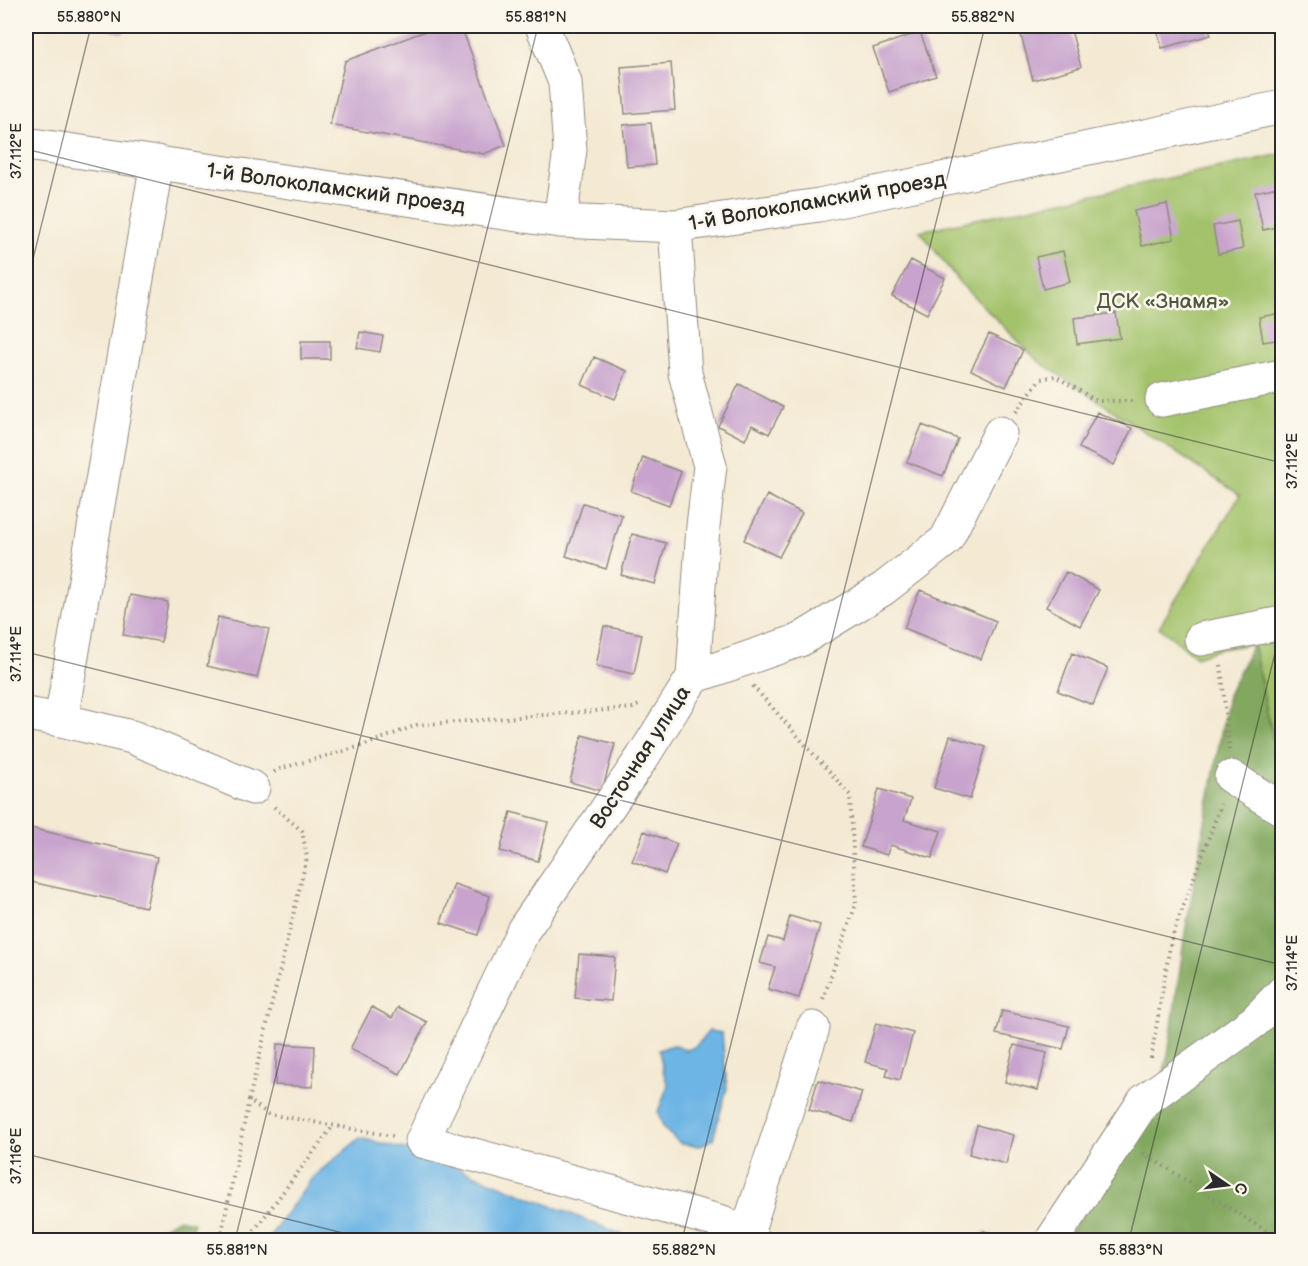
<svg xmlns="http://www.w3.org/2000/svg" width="1308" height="1266" viewBox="0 0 1308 1266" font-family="'Balsamiq Sans',sans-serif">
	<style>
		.green { fill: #a3c26a; stroke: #67764a; stroke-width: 1.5 }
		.forest { fill: #82a85e; stroke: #566a44; stroke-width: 1.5 }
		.water { fill: #6db5e5; stroke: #4c7088; stroke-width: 1.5 }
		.building { fill: #c8a3cd }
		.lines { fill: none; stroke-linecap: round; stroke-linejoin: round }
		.minor-casing { stroke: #908a80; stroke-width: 35 }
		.path { stroke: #908a80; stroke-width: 4; stroke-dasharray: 1.5 4.5; stroke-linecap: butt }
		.minor { stroke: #fff; stroke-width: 33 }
		.ticks { fill: none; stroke: #2b2b2b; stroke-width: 1.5; stroke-opacity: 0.45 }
		.labels { text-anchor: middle; stroke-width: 5; stroke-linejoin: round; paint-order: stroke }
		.street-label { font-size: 21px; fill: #2b2b2b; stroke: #fbf7ec }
		.park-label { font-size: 21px; fill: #4f583e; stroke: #fbf7ec }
		.neatline { fill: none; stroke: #2b2b2b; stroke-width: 2 }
		.ticks-label { font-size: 15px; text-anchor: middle; fill: #2b2b2b }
	</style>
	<rect width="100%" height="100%" fill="#fbf7ec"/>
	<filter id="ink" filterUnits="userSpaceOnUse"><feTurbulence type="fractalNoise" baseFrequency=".0167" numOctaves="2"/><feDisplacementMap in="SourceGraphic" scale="12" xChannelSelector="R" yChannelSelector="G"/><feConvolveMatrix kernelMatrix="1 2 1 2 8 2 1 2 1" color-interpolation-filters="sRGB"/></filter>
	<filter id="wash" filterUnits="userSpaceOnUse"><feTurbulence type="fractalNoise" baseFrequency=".008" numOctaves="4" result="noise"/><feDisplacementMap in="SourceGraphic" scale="24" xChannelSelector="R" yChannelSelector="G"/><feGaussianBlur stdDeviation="1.35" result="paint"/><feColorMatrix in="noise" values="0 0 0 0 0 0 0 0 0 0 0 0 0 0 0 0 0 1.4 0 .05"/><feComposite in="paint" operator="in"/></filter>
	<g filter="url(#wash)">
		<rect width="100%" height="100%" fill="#f4ead4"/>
		<path class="green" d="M1282 154V775L1280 773 1253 644 1219 649 1196 657 1159 627 1240 495 1038 361 960 283 920 231Z"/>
		<path class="forest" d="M1253 644 1280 773 1282 775V1240H1064L1154 1111 1168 1055 1185 933 1228 695Z
			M177 1219 194 1222 190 1240H152L159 1230Z"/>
		<path class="water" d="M709 1031 722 1033 727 1088 713 1139 700 1146 681 1144 664 1129 658 1112 668 1085 663 1071 659 1050 672 1045 687 1050 696 1046Z
			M360 1138 424 1154 635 1240H267L313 1177Z"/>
		<g id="blocks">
			<path class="building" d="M95 26H126L123 34Z
				M439 26H461L506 145 484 154 330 125 345 61Z
				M1054 26H1070L1081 67 1033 80 1021 35Z
				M1156 26H1208L1211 35 1162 48Z
				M920 32 936 76 889 92 873 48Z
				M671 63 675 110 625 114 621 67Z
				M651 123 655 165 627 167 623 125Z
				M1282 186V226L1263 230 1255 192Z
				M1167 204 1174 239 1142 246 1134 211Z
				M1238 221 1243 249 1218 254 1213 226Z
				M1063 251 1070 282 1043 289 1036 257Z
				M911 260 945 278 927 314 892 296Z
				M1116 313 1120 338 1077 344 1074 318Z
				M1282 313V339L1263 342 1259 317Z
				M360 332 383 336 380 352 357 348Z
				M989 334 1023 350 1006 387 971 370Z
				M301 341H330V359H301Z
				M594 357 627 371 615 399 582 385Z
				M739 384 783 407 769 434 752 425 745 440 718 426Z
				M1097 412 1132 428 1114 465 1079 448Z
				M922 425 958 439 943 476 907 462Z
				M643 457 681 472 669 505 631 491Z
				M767 495 802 513 779 557 744 540Z
				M583 503 622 515 606 569 566 556Z
				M632 534 666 543 655 584 621 575Z
				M1066 572 1099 590 1080 626 1046 607Z
				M920 590 996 621 981 659 904 628Z
				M130 595 168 602 161 642 123 635Z
				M218 617 269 629 257 678 207 666Z
				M604 626 642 634 634 674 596 666Z
				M1072 653 1108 668 1093 705 1058 691Z
				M582 735 615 744 602 791 570 782Z
				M950 736 986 747 970 799 934 788Z
				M879 789 911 799 904 820 941 831 932 858 890 845 887 855 861 847Z
				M511 812 548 822 538 861 500 851Z
				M26 827 157 857 146 907 26 881Z
				M644 831 677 844 665 874 632 861Z
				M454 884 490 896 478 935 441 923Z
				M790 916 820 925 799 998 768 989 775 967 760 963 768 937 783 941Z
				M579 954 615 957 611 1001 575 998Z
				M372 1007 392 1018 398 1007 427 1022 400 1074 350 1049Z
				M1002 1011 1069 1026 1063 1049 996 1034Z
				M876 1023 913 1033 900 1080 886 1076 888 1068 865 1062Z
				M277 1044 315 1046 313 1087 275 1085Z
				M1014 1045 1047 1053 1038 1090 1005 1082Z
				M818 1080 862 1092 853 1122 809 1110Z
				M977 1125 1013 1135 1006 1164 969 1154Z
				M984 1231 1002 1240H979Z"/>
		</g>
	</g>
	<g filter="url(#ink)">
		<use href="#blocks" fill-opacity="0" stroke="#908a80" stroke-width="1.5"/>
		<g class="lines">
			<g class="minor-casing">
				<path id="minor" d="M542 26 565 82 570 150 560 221
					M26 144 560 221 675 226 819 205 1282 107
					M675 226 685 373 710 466 703 526 693 677 642 758 524 929 422 1141 722 1222 754 1240
					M1162 400 1282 376
					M1201 639 1282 623
					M693 677 800 640 883 589 946 540 1000 433
					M26 714 61 720 157 162
					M61 720 132 737 253 788
					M1231 777 1282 809
					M746 1236 813 1028
					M1052 1240 1144 1101 1255 1021 1282 993"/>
			</g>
			<path class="path" d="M1016 412 1040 379 1055 376 1097 401H1135
				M1221 665 1229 750
				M753 686 850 795 856 904 822 1002
				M274 772 279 769 365 745 417 725 633 708 639 705
				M274 807 302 831 307 857 249 1100 268 1114 393 1136
				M1151 1058 1171 940 1221 804
				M1143 1153 1280 1240
				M227 1240 221 1236 249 1100
				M247 1240 333 1126"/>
			<use href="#minor" class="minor"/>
		</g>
	</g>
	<path class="ticks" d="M26 149 1282 463M26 287 91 26M26 652 1282 965M26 1154 371 1240M235 1240 538 26M682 1240 985 26M1129 1240 1282 625"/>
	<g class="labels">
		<g class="street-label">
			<text transform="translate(336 188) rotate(8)" y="7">1-й Волоколамский проезд</text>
			<text transform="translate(817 201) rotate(-10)" y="7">1-й Волоколамский проезд</text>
			<text transform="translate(640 757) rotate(-57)" y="7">Восточная улица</text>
		</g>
		<g class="park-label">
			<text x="1163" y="308">ДСК «Знамя»</text>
		</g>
	</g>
	<rect width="1308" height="1266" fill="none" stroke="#fbf7ec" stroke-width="66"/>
	<g transform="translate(1227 1185) rotate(104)" stroke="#fbf7ec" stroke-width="4.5" paint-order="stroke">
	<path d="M0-4.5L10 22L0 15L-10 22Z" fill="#2b2b2b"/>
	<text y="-9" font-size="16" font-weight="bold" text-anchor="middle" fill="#2b2b2b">С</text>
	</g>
	<rect x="33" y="33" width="1242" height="1200" class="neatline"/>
	<g class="ticks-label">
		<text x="89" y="22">55.880°N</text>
		<text x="536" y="22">55.881°N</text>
		<text x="983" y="22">55.882°N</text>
		<text transform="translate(16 151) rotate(-90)" y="5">37.112°E</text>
		<text transform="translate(1292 461) rotate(-90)" y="5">37.112°E</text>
		<text transform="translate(16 654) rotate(-90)" y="5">37.114°E</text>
		<text transform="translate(1292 963) rotate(-90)" y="5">37.114°E</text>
		<text transform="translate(16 1156) rotate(-90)" y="5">37.116°E</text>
		<text x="237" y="1255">55.881°N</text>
		<text x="684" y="1255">55.882°N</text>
		<text x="1131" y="1255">55.883°N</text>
	</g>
</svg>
